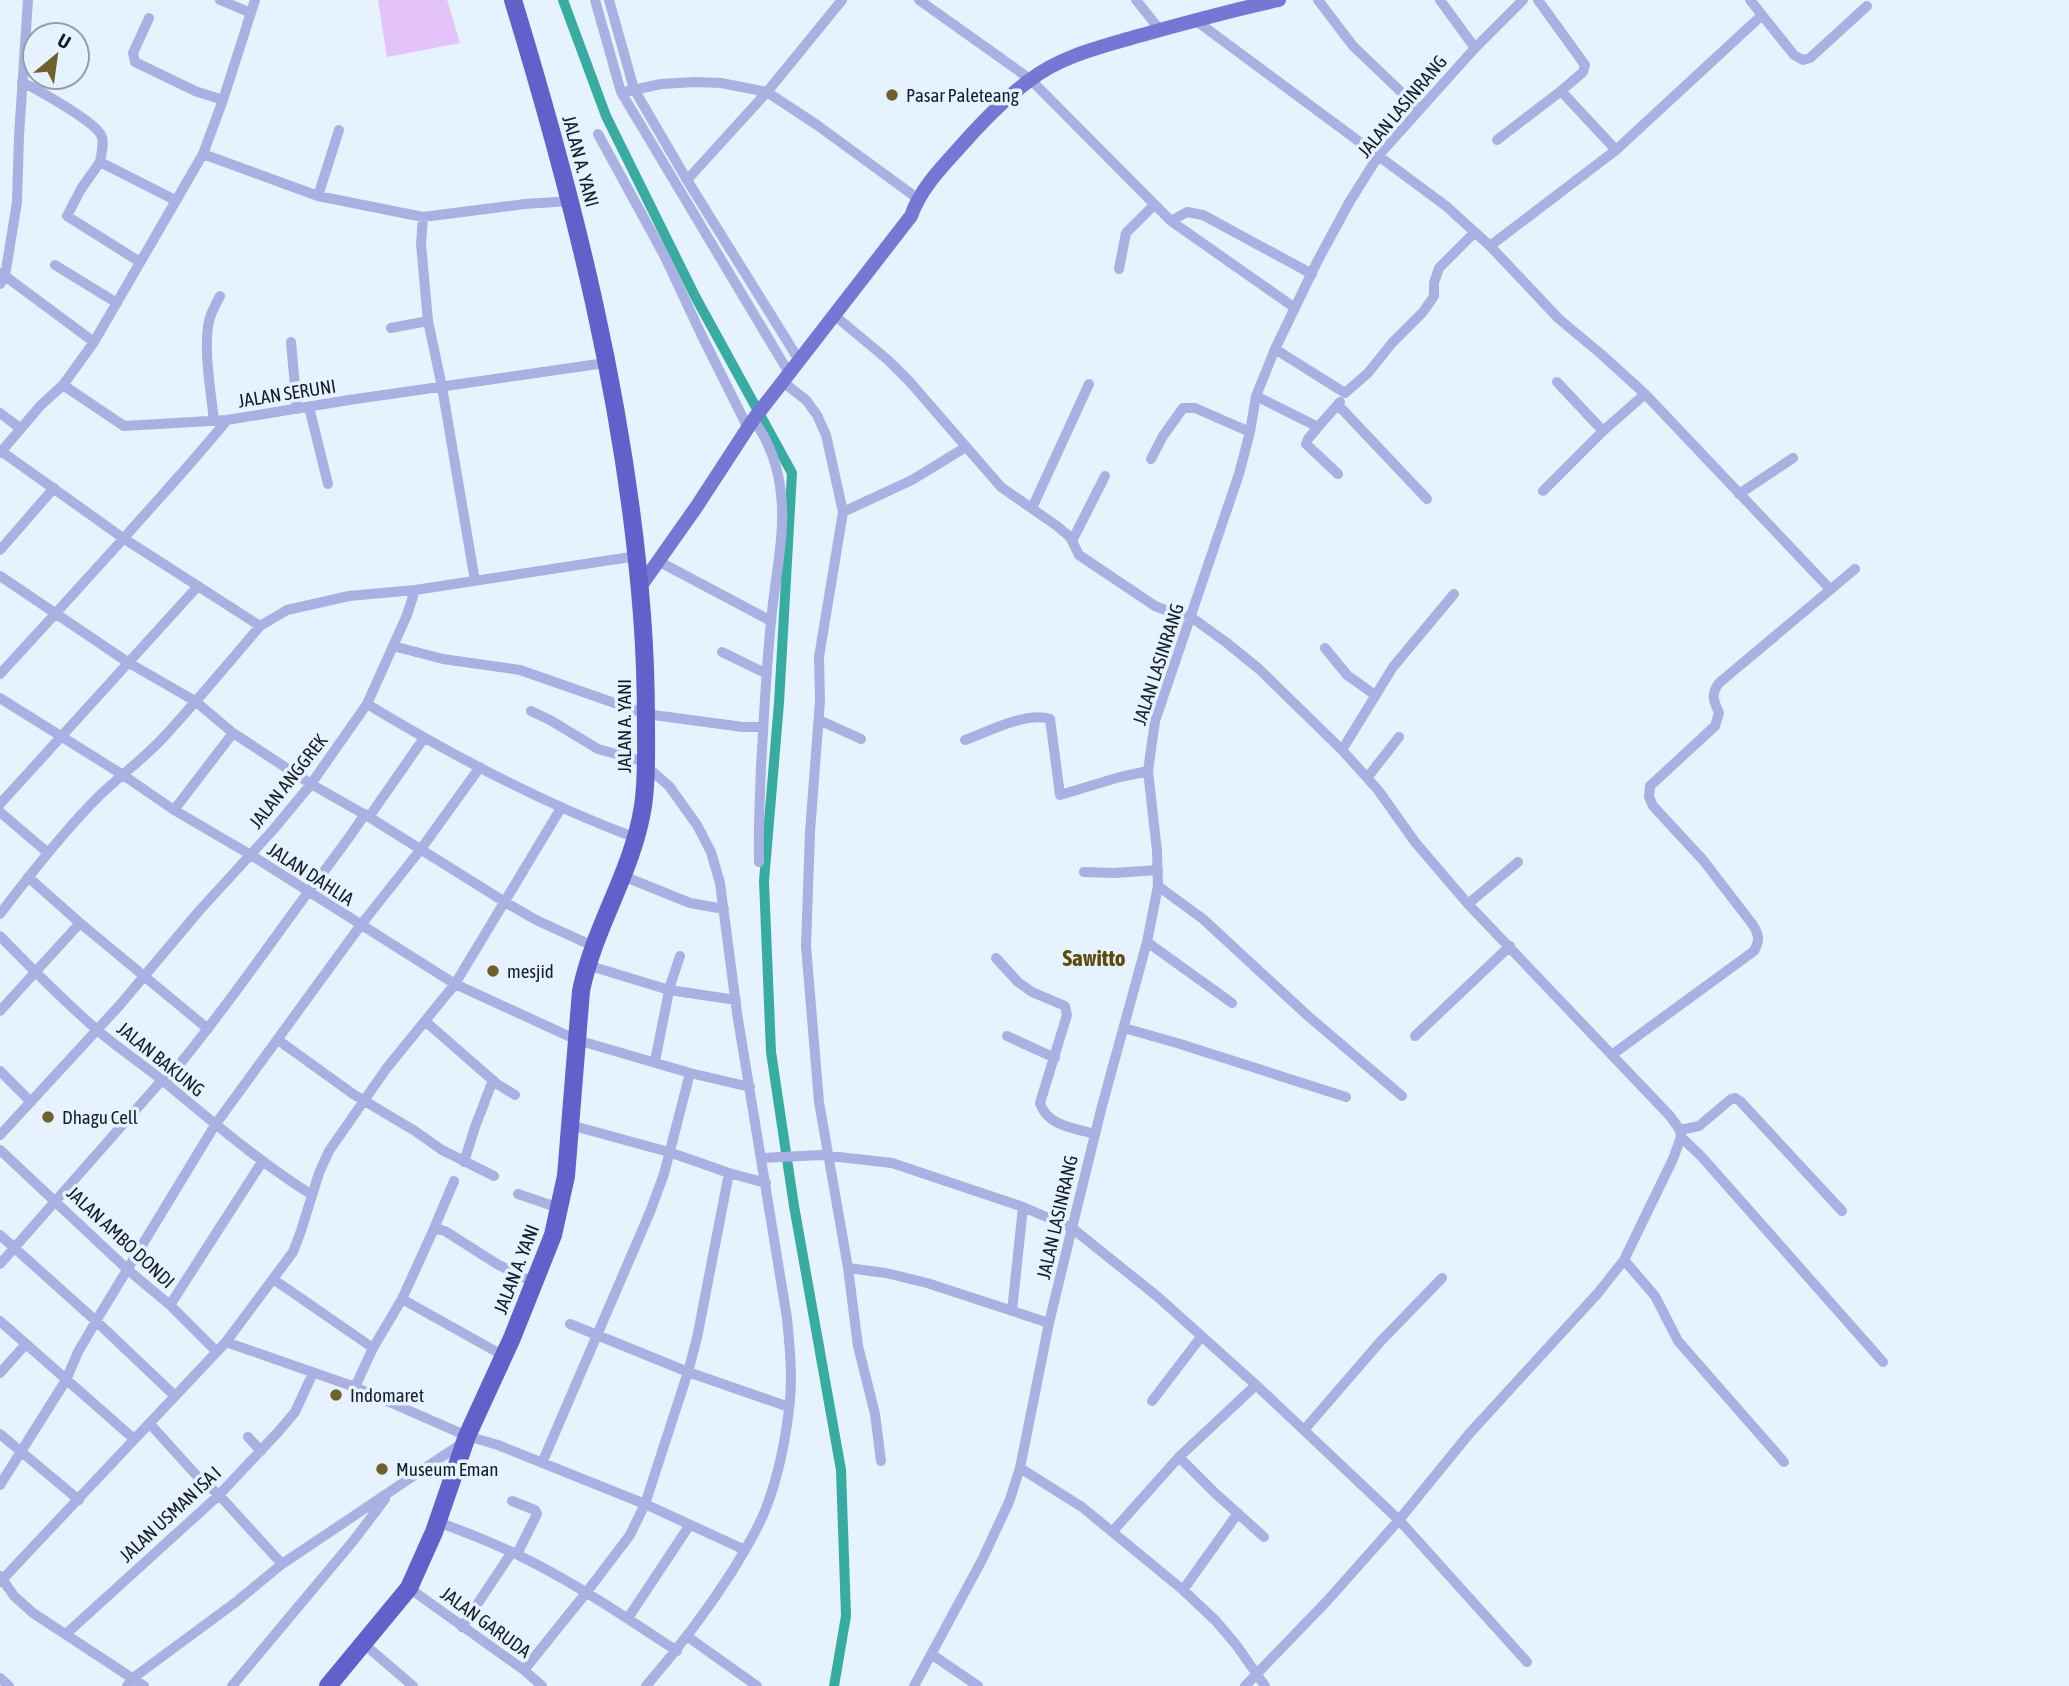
<svg xmlns="http://www.w3.org/2000/svg" width="2069" height="1686" viewBox="0 0 2069 1686" font-family="'Asap Condensed',sans-serif">
	<style>
		.green { fill: #e3c3f9 }
		.lines { fill: none; stroke-linecap: round; stroke-linejoin: round }
		.canal { stroke: #39aca2; stroke-width: 10 }
		.minor { stroke: #abb0e3; stroke-width: 10 }
		.major { stroke: #7477d3; stroke-width: 14 }
		.highway { stroke: #6261cc; stroke-width: 18 }
		.poi-dot { fill: #6f602d; stroke: #e6f2fd; stroke-width: 2.5 }
		.labels { text-anchor: middle; stroke-width: 7; stroke-linejoin: round; paint-order: stroke }
		.poi-label { font-size: 19px; fill: #151f29; stroke: #e6f2fd; text-anchor: start }
		.street-label { font-size: 19px; fill: #151f29; stroke: #e6f2fd }
		.quarter-label { font-size: 23px; font-weight: bold; fill: #5c4b0c; stroke: #e6f2fd }
	</style>
	<rect width="100%" height="100%" fill="#e6f2fd"/>
	<path class="green" d="M378 0H447L460 43 387 57Z"/>
	<g class="lines">
		<path class="canal" d="M563 0 606 116 696 298 792 473 779 703 764 881 771 1052 794 1206 841 1470 846 1616 834 1686"/>
		<path class="minor" d="M220 0 251 13
			M595 0 621 92 789 373
			M609 0 634 89 687 180 799 360
			M919 0 1030 79 1171 221 1295 308
			M1136 0 1160 30
			M1318 0 1353 46 1419 109
			M1440 0 1475 48
			M1538 0 1585 65 1583 72 1561 91
			M1750 0 1794 55 1803 60 1810 58 1867 6
			M149 18 133 53 135 62 195 91 223 100
			M1195 20 1446 206 1490 246 1559 319 1601 354 1645 394 1830 589
			M22 82C38 90 94 121 101 135 105 142 101 154 100 162L175 200
			M628 91 661 84 695 82 721 83 767 92 817 125 917 198
			M598 134 664 255 701 334 748 428
			M1497 140 1561 91 1616 150
			M203 154 318 196 423 217 525 204 571 201
			M100 162 81 189 67 216 140 262
			M687 180 767 92 842 0
			M318 196 339 130
			M423 217 421 244 428 321 442 387 475 581
			M1171 221 1187 212 1203 215 1312 274
			M1490 246 1616 150 1761 16
			M55 265 117 303
			M1119 269 1126 233 1154 205
			M1 273 94 342
			M0 284 5 276 17 202 19 136 28 0
			M834 315 888 360 909 381 1001 487 1057 526 1070 537 1079 555 1155 606 1168 611 1191 617 1227 643 1259 669 1342 750 1378 790 1415 842 1468 904 1670 1116 1680 1130 1681 1137 1673 1159 1624 1260 1598 1293 1469 1434 1399 1520 1327 1601 1245 1686
			M391 328 428 321
			M291 342 297 409
			M1275 349 1345 393 1368 373 1392 343 1423 312 1434 296V283L1439 268 1475 232
			M783 382 806 400 817 415 826 435 843 512 819 657 820 701 810 832 806 946 819 1102 848 1268 858 1346 875 1414 881 1461
			M1557 382 1603 431
			M63 385 124 426 227 420
			M1256 396 1318 427 1340 402
			M1338 405 1427 499
			M309 407 328 484
			M0 413 21 429
			M753 420C769 440 779 469 781 495 786 533 774 583 771 622 766 670 764 718 761 766 760 798 758 830 759 862
			M214 421C211 392 203 349 209 321 211 312 216 304 220 296
			M1318 427 1308 439 1306 444 1338 474
			M1 451 123 538 260 626
			M0 453 41 405 63 385 94 342 203 154 223 100 255 0
			M1151 459 1163 436 1183 408H1195L1250 432
			M1543 491 1603 431 1645 394
			M1739 494 1793 458
			M1032 508 1089 384
			M843 512 912 480 966 447
			M1072 541 1105 476
			M0 550 54 488
			M658 561 771 621
			M0 576 129 663 195 701 233 733 311 784 369 817 505 902 536 920 593 946
			M393 646 443 659 520 670 646 714 743 727H763
			M1325 648 1347 675 1375 695
			M722 652 767 674
			M0 674C42 629 83 583 124 538 158 499 194 461 227 420L349 400 605 363
			M0 698 123 775 174 810 251 855 455 984 577 1040 690 1073
			M367 704C453 756 542 803 636 838
			M531 711 550 720 598 749 646 762
			M819 720 861 739
			M965 740C987 732 1028 711 1050 719L1060 795 1120 777 1148 771
			M1342 750 1393 667 1454 594
			M646 766 669 786 697 825 711 852 720 883 737 1013 787 1318C790 1348 793 1379 789 1409 785 1443 778 1477 766 1508 758 1530 745 1550 733 1570 707 1611 678 1649 646 1686
			M1367 778 1399 737
			M0 804 198 586
			M174 810 233 733
			M0 812 48 853
			M369 817 424 738
			M1084 872 1114 873 1158 870
			M623 876 690 903 724 909
			M28 877 80 923 208 1029
			M1158 886 1203 919 1308 1016 1402 1096
			M1468 904 1518 862
			M0 914C31 873 63 832 99 796 120 776 143 759 162 739 196 702 228 664 260 626L287 610 349 596 415 590 637 556
			M0 936C31 968 62 999 96 1029 119 1049 144 1065 168 1085 215 1124 260 1162 312 1195
			M1147 942 1232 1003
			M996 958 1018 982 1032 992 1065 1006 1067 1015 1040 1103C1047 1126 1074 1128 1095 1134
			M587 965 669 990 736 1000
			M0 1011 80 923
			M425 1021 497 1084 515 1095
			M1124 1028 1177 1043 1346 1097
			M1007 1036 1055 1058
			M1415 1036 1510 946
			M278 1040 353 1094 415 1131 442 1150 494 1176
			M1613 1054 1754 951C1760 940 1759 935 1753 925L1703 860 1653 806 1649 797 1650 786 1715 726 1719 713C1714 701 1710 695 1719 683L1855 569
			M655 1061 670 986 680 956
			M0 1071 31 1102
			M165 1082C211 1027 253 968 295 910 318 878 343 848 365 814
			M570 1125 669 1152 729 1173 766 1183
			M1680 1130 1699 1126 1731 1099 1735 1098 1740 1101 1842 1211
			M0 1135 119 1006 199 911 273 830 311 784 367 704 407 615 415 590
			M1681 1137 1701 1156 1883 1362
			M0 1150 128 1270 170 1305 217 1352
			M762 1158 821 1155 892 1163 1023 1207 1072 1228 1158 1297 1256 1385 1399 1520 1527 1662
			M464 1162 475 1127 493 1080
			M518 1194 559 1208
			M433 1231 454 1181
			M0 1235 96 1321 175 1396
			M1624 1260 1655 1296 1678 1341 1784 1462
			M0 1264 162 1080
			M848 1268 886 1273 927 1283 1049 1323
			M273 1279 373 1348
			M402 1299 504 1356
			M170 1305 262 1162
			M1012 1311 1023 1207
			M0 1321 134 1439
			M570 1324 688 1372 789 1407
			M226 1342 293 1252 301 1231 319 1173 329 1151 386 1069 455 984 561 808
			M0 1373 26 1344
			M355 1387 373 1348 402 1299 433 1231 438 1229 445 1231 497 1264 533 1282
			M1152 1401 1201 1337
			M150 1424 197 1476 219 1495 282 1564
			M1304 1430 1380 1342 1442 1278
			M0 1434 79 1500
			M248 1437 261 1451
			M1179 1457 1215 1493 1264 1537
			M542 1463 650 1212 664 1174 690 1073 750 1087
			M1020 1468 1082 1507 1183 1590 1216 1621 1237 1646 1265 1686
			M0 1485 66 1380 78 1352 96 1321 215 1125 360 926 421 849 480 767
			M512 1501 535 1510 537 1514 517 1554
			M438 1522C468 1533 499 1545 528 1560 580 1586 628 1619 677 1651
			M1113 1531 1179 1457 1256 1385
			M0 1576 14 1596 33 1613 144 1686
			M0 1582 226 1342 355 1387 467 1436 498 1445 645 1504 745 1550
			M409 1588 524 1670 542 1686
			M1183 1590 1238 1513
			M628 1618 689 1526
			M462 1627 512 1552
			M66 1634 219 1495 279 1431 295 1412 313 1373
			M688 1637 757 1686
			M364 1644 413 1686
			M931 1654 978 1686
			M524 1670 586 1593 630 1535 645 1504 688 1372 697 1338 729 1173
			M0 1678 9 1686
			M127 1686 133 1678 236 1602 282 1564 464 1442
			M232 1686 354 1540 385 1499
			M914 1686 982 1560 1009 1502 1020 1468 1049 1323 1072 1228 1102 1106 1147 942 1158 886 1157 851 1148 771 1155 721 1239 474 1250 432 1256 396 1275 349 1318 260 1350 201 1379 155 1475 48 1523 0"/>
		<path class="major" d="M640 587 697 506 753 420 911 216C921 188 941 168 960 147 981 123 1004 99 1030 80 1061 56 1101 47 1138 36 1185 23 1231 10 1279 0"/>
		<path class="highway" d="M328 1686 409 1588 434 1532 467 1436 512 1338 553 1235 566 1176 581 991C594 927 633 871 643 806 647 780 646 753 646 727 646 689 645 653 642 615 626 406 574 200 513 0"/>
	</g>
	<g class="poi-dot">
		<circle cx="892" cy="95" r="7"/>
		<circle cx="493" cy="971" r="7"/>
		<circle cx="48" cy="1117" r="7"/>
		<circle cx="336" cy="1395" r="7"/>
		<circle cx="382" cy="1469" r="7"/>
	</g>
	<g class="labels">
		<g class="poi-label">
			<text x="906" y="102">Pasar Paleteang</text>
			<text x="507" y="978">mesjid</text>
			<text x="62" y="1124">Dhagu Cell</text>
			<text x="350" y="1402">Indomaret</text>
			<text x="396" y="1476">Museum Eman</text>
		</g>
		<g class="street-label">
			<text transform="translate(1402 106) rotate(-50)" y="7">JALAN LASINRANG</text>
			<text transform="translate(581 161) rotate(75)" y="7">JALAN A. YANI</text>
			<text transform="translate(287 393) rotate(-9)" y="7">JALAN SERUNI</text>
			<text transform="translate(1158 664) rotate(-72)" y="7">JALAN LASINRANG</text>
			<text transform="translate(624 726) rotate(-90)" y="7">JALAN A. YANI</text>
			<text transform="translate(288 781) rotate(-52)" y="7">JALAN ANGGREK</text>
			<text transform="translate(311 874) rotate(33)" y="7">JALAN DAHLIA</text>
			<text transform="translate(161 1059) rotate(39)" y="7">JALAN BAKUNG</text>
			<text transform="translate(1057 1217) rotate(-77)" y="7">JALAN LASINRANG</text>
			<text transform="translate(121 1237) rotate(43)" y="7">JALAN AMBO DONDI</text>
			<text transform="translate(516 1269) rotate(-69)" y="7">JALAN A. YANI</text>
			<text transform="translate(170 1514) rotate(-43)" y="7">JALAN USMAN ISA I</text>
			<text transform="translate(486 1622) rotate(36)" y="7">JALAN GARUDA</text>
		</g>
		<g class="quarter-label">
			<text x="1094" y="966">Sawitto</text>
		</g>
	</g>
	<g transform="translate(56 56) rotate(29)"><circle r="33" fill="#e6f2fd" stroke="#929ea8" stroke-width="2"/>
	<path d="M0-5L12 26L0 18L-12 26Z" fill="#6f602d"/>
	<text y="-10" font-size="19" font-weight="bold" text-anchor="middle" fill="#151f29">U</text>
	</g>
</svg>
